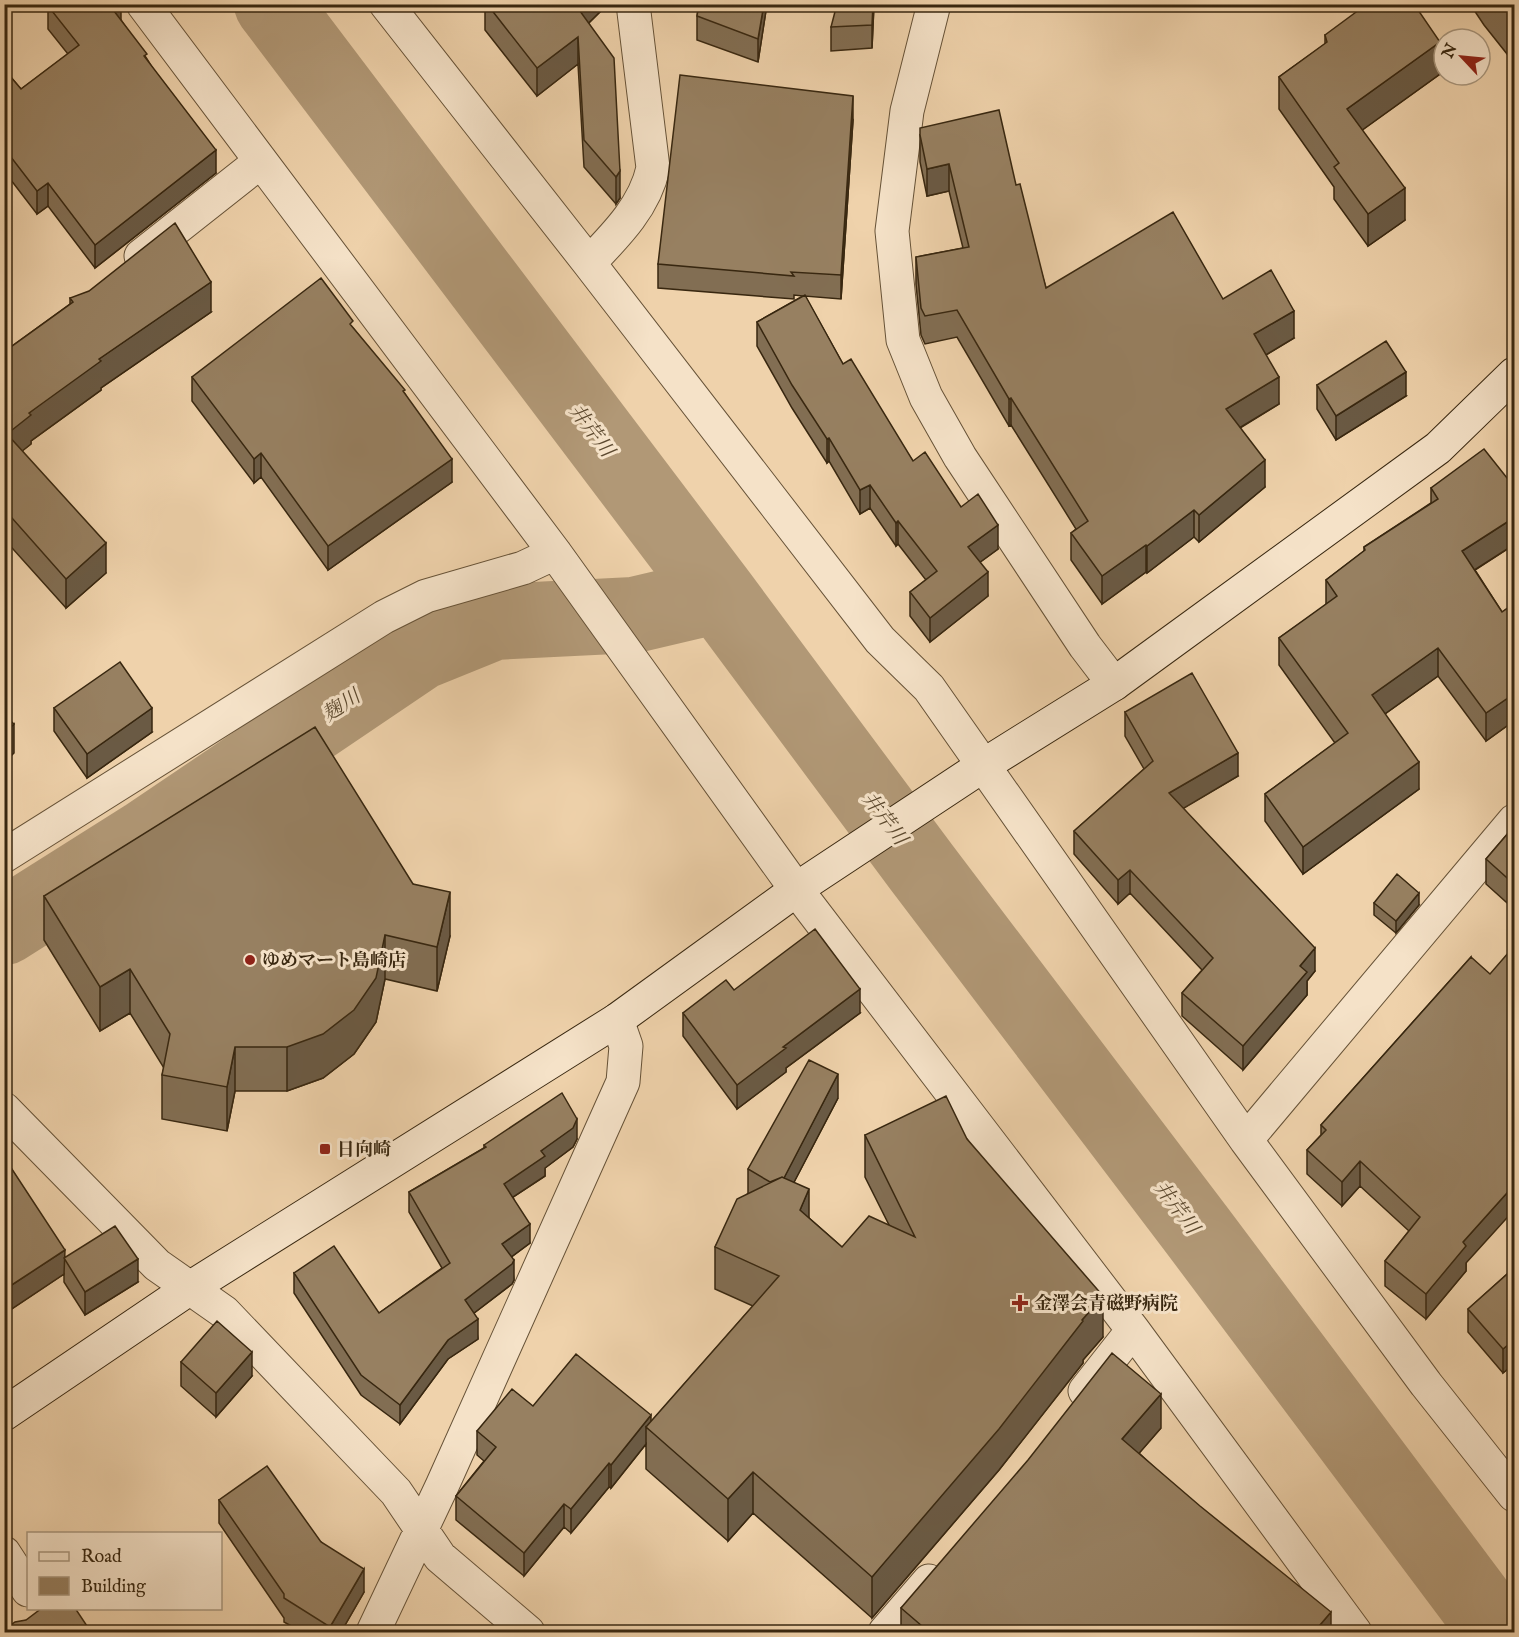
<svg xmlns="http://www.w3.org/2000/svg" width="1519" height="1637" viewBox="0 0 1519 1637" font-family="'IM FELL English','Noto Serif JP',serif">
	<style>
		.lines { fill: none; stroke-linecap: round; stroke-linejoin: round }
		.river { stroke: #b19876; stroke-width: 76 }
		.street-casing { stroke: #665237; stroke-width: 35 }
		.secondary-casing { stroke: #382710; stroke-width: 35 }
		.street { stroke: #f5e2c8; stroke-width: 33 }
		.secondary { stroke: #f5e2c8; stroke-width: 33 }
		.wall { fill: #826e53; stroke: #382710; stroke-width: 1.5 }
		.shaded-wall { fill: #6a5a44; stroke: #382710; stroke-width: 1.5 }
		.building { fill: #978061; stroke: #382710; stroke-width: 1.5 }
		.poi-dot { fill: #8f2418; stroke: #f5e2c8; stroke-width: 2 }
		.labels { text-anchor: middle; stroke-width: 6; stroke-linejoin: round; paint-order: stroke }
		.poi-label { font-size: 18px; font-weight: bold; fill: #382710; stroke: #f5e2c8; text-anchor: start }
		.water-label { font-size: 20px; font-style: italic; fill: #5c492f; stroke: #f5e2c8 }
	</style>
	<rect width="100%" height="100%" fill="#efd2ab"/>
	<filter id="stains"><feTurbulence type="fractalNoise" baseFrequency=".00333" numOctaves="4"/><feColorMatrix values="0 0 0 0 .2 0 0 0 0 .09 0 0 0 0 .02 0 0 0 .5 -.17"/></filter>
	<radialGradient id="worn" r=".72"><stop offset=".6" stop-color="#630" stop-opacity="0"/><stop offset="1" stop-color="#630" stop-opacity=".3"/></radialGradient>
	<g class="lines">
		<path class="river" d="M272 4 719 595 922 868 1196 1229 1498 1632
			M4 927 145 838 420 652 494 622 634 615 719 595"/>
		<g class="street-casing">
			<path id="street" d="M143 4 555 553 796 889 1133 1330 1355 1632
				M386 4 589 263 880 640 929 688 1246 1140 1426 1384 1514 1495
				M934 4 907 111 892 231 903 340 926 397 960 457 1085 646 1114 684
				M141 256 260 162
				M589 263C616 235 645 206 653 168L633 4
				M4 856 384 617 426 596 523 568 555 553
				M4 1109 157 1265 224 1312 396 1492 440 1557 528 1632
				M1246 1140 1514 821
				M1085 1391 1133 1330
				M4 1553 28 1590
				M373 1632 442 1486 623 1082 626 1046 617 1020
				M885 1632 929 1581"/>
		</g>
		<g class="secondary-casing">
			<path id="secondary" d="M4 1414 190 1288 617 1020 810 880 984 765 1114 684 1438 448 1514 374"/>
		</g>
		<use href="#street" class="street"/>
		<use href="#secondary" class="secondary"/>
	</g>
	<path class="wall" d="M485 4H602V10L589 23 620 198 616 204 584 167 578 64 537 96 485 30Z
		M699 4H767L758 62 697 40V16Z
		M874 4 872 48 831 51V27Z
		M1470 4H1515V64L1484 25Z
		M48 6 121 20 147 59 216 173 95 268 48 206 37 214 4 171V69L21 89 68 54 48 29Z
		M1325 35 1440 74 1362 130 1405 220 1368 246 1334 199V187L1279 109V77L1325 44Z
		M853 120 841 299 805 296 843 364 913 461 961 507 998 549 980 562 988 596 930 642 910 616V592L926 580 898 544 896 546 870 508 860 514 829 461 827 463 792 408 757 346V322L803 296 794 295V299L658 288V264Z
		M920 135 1016 185 1046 288 1223 299 1294 338 1266 355 1279 404 1240 428 1265 487 1199 542 1194 537 1147 573 1146 572 1102 604 1071 560V533L1076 529 1011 425 1009 426 957 337 925 344 921 335 916 284V257L963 248 949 191 927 196 920 162Z
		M70 298 211 312 101 388V390L31 441V444L22 451 106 573 66 608 4 539V352L70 304Z
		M353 328 405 394 452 482 328 570 261 477 254 483 192 401V377Z
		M1317 385 1406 396 1336 440 1317 409Z
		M1431 488H1515V544L1475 570 1502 612 1515 603V720L1486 741 1438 676 1385 714 1419 789 1303 874 1265 821V794L1335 743 1279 665V638L1326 605V580L1364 551V547L1431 503Z
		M54 708 152 732 87 778 54 731Z
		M1125 712 1238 776 1183 808 1315 971 1307 981V995L1243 1070 1182 1016V993L1202 970 1130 893 1118 904 1074 854V831L1144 769 1125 736Z
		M1515 825V910L1486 884V859Z
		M413 884 450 936 437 991 385 979 376 1022 354 1054 323 1078 287 1091H235L227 1131 162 1119V1075L164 1068 130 1013 100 1031 44 940V896Z
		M1374 903 1419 905 1396 933 1374 915Z
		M1471 957 1466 1271 1426 1319 1385 1286V1261L1409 1231 1360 1186 1342 1206 1307 1174V1150L1321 1135V1125Z
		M734 990 860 1013 786 1068V1072L737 1109 683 1036V1013Z
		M838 1098 794 1182 809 1218 842 1247 889 1225 865 1177V1135L967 1139 1103 1337 1083 1360V1363L999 1470 872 1618 753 1513 728 1541 646 1469V1444L611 1488 609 1487 571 1533 564 1527 524 1576 456 1520V1496L484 1461 477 1455V1431L533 1406 651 1422 753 1306 715 1289V1247L748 1193V1169Z
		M577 1139 573 1147 545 1168V1176L513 1197 530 1243 511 1257 514 1280 512 1284 474 1313 478 1339 448 1359 400 1424 361 1395 294 1293V1273L379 1313 442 1268 409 1212V1192L484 1148V1145Z
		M4 1157 65 1257 138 1282 85 1315 64 1282V1274L4 1314Z
		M1515 1267V1363L1503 1373 1468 1332V1309Z
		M181 1362 252 1376 216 1417 181 1386Z
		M1161 1428 1139 1453 1331 1632H901V1608Z
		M219 1500 321 1542 364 1592 341 1632H302L284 1622V1618L219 1523Z"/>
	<path class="shaded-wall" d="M579 4H602V10L577 34V7Z
		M764 4H767L758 62V39Z
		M873 4H874L872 48V25Z
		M121 5V28L114 11Z
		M578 37V64L537 96V68Z
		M1440 42V74L1347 141V109Z
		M853 96V120L841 299V275Z
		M216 150V173L95 268V245Z
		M949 164V191L927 196V169Z
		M620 171V198L616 204V177Z
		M48 183V206L37 214V191Z
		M1405 188V220L1368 246V214Z
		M211 282V312L101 388V390L31 441V444L7 463V434L29 413 99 359Z
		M1294 311V338L1254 362V334Z
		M1406 372V396L1336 440V416Z
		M1279 377V404L1226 436V409Z
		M1011 398V425L1009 426V399Z
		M829 438V461L827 463V439Z
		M261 453V477L254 483V459Z
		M452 459V482L328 570V546Z
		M1265 460V487L1199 542V515Z
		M870 485V508L860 514V490Z
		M1194 510V537L1147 573V546Z
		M1515 517V544L1462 578V551Z
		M898 521V544L896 546V523Z
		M998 525V549L968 571V547Z
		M106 543V573L66 608V579Z
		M1146 545V572L1102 604V576Z
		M988 572V596L930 642V618Z
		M1438 648V676L1372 723V695Z
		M1515 693V720L1486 741V713Z
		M152 708V732L87 778V754Z
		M14 724V753L4 763V733Z
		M1238 753V776L1169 817V793Z
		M1419 762V789L1303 874V847Z
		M1130 870V893L1118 904V880Z
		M450 892V936L437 991V947Z
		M1419 893V905L1396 933V921Z
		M385 935V979L376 1022 354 1054 323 1078 287 1091V1047Z
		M1315 948V971L1307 981V995L1243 1070V1046L1300 966Z
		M130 969V1013L100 1031V987Z
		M860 989V1013L786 1068V1072L737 1109V1085L783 1047Z
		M235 1047V1091L227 1131V1087Z
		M838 1074V1098L779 1211V1187Z
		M577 1119V1139L573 1147 545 1168V1176L504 1203V1184Z
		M1360 1161V1186L1342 1206V1182Z
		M1515 1184V1209L1466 1263V1271L1426 1319V1294L1463 1242Z
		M809 1189V1231L800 1210Z
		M530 1224V1243L502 1264V1244Z
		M65 1250 64 1274 4 1314V1290Z
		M138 1259V1282L85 1315V1292Z
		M514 1260V1280L512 1284 465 1320V1300Z
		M1103 1296V1337L1083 1360V1363L999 1470 872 1618V1577L1082 1320Z
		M478 1319V1339L448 1359 400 1424V1405L448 1340Z
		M1515 1339V1363L1503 1373V1349Z
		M252 1352V1376L216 1417V1393Z
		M1161 1394V1428L1122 1473V1439Z
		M651 1415V1431L646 1427V1444L611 1488V1465Z
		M609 1463V1487L571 1533V1509Z
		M753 1472V1513L728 1541V1499Z
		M564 1504V1527L524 1576V1553Z
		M364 1569V1592L341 1632H330V1627Z
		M1331 1612V1632H1314Z"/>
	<path class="building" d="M51 4H121L114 11 147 54 144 56 216 150 95 245 48 183 37 191 4 148V69L21 89 79 45 48 6Z
		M487 4H579L577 7 614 58 620 171 616 177 584 140 578 37 537 68Z
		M699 4H764L758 39 697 16Z
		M837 4H873L872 25 831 27Z
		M1367 4H1414L1440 42 1347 109 1405 188 1368 214 1334 167 1339 163 1279 77 1327 42 1325 35Z
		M1503 4H1515V20Z
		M680 75 853 96 841 275 791 272 794 276 658 264Z
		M999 110 1016 185 1020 184 1046 288 1173 212 1223 299 1271 270 1294 311 1254 334 1279 377 1226 409 1265 460 1199 515 1194 510 1147 546 1146 545 1102 576 1071 533 1088 521 1011 398 1009 399 957 310 925 316 921 308 916 257 969 247 949 164 927 169 920 135V128Z
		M175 223 211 282 99 359 101 361 29 413 31 415 7 434 106 543 66 579 4 509V352L73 302 70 298 89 291Z
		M321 278 353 321 350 324 405 390 403 391 452 459 328 546 261 453 254 459 192 377Z
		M805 295 843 364 851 359 913 461 925 452 961 507 978 494 998 525 968 547 988 572 930 618 910 592 937 571 898 521 896 523 870 485 860 490 829 438 827 439 792 385 757 322Z
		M1386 341 1406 372 1336 416 1317 385Z
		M1484 449 1515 488V517L1462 551 1502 612 1515 603V693L1486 713 1438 648 1372 695 1419 762 1303 847 1265 794 1348 733 1279 638 1337 596 1326 580 1365 550 1364 547 1438 499 1431 488Z
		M120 662 152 708 87 754 54 708Z
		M1192 673 1238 753 1169 793 1315 948 1300 966 1307 972 1243 1046 1182 993 1213 958 1130 870 1118 880 1074 831 1153 761 1125 712Z
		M4 715 14 724 4 733Z
		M315 727 413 884 450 892 437 947 385 935 376 978 354 1010 323 1034 287 1047H235L227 1087 162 1075 170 1034 130 969 100 987 44 896Z
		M1515 825V885L1486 859Z
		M1397 874 1419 893 1396 921 1374 903Z
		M815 929 860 989 783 1047 786 1048 737 1085 683 1013 726 980 734 990Z
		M1515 945V1184L1463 1242 1466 1246 1426 1294 1385 1261 1420 1217 1360 1161 1342 1182 1307 1150 1326 1130 1321 1125 1471 957 1490 974Z
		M809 1060 838 1074 784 1178 782 1177 770 1182 748 1169Z
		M562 1093 577 1119 573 1128 541 1151 545 1156 504 1184 530 1224 502 1244 514 1260 512 1264 465 1300 478 1319 448 1340 400 1405 361 1375 294 1273 334 1246 379 1313 450 1263 409 1192 486 1147 484 1145Z
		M946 1096 967 1139 1103 1296 1082 1320 1083 1321 999 1429 872 1577 753 1472 728 1499 646 1427 779 1276 715 1247 737 1199 782 1177 809 1189 800 1210 842 1247 869 1216 915 1237 865 1135Z
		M4 1157 65 1250 4 1290Z
		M115 1226 138 1259 85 1292 64 1258Z
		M1515 1267V1339L1503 1349 1468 1309Z
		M217 1321 252 1352 216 1393 181 1362Z
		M1112 1353 1161 1394 1122 1439 1200 1506 1331 1612 1314 1632H929L901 1608 1028 1460Z
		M576 1354 651 1415 611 1465 609 1463 571 1509 564 1504 524 1553 456 1496 496 1447 477 1431 512 1389 533 1406Z
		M267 1466 321 1542 364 1569 330 1627 284 1598V1594L219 1500Z
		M42 1608H75L91 1632H4V1630L15 1622 26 1620Z"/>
	<g class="poi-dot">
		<circle cx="250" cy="960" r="6"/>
		<rect x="319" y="1143" width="12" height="12" rx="3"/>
		<path d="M1017 1294h6v6h6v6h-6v6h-6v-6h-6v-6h6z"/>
	</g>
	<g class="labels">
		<g class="poi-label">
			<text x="262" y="966">ゆめマート島崎店</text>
			<text x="337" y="1155">日向崎</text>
			<text x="1034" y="1309">金澤会青磁野病院</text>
		</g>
		<g class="water-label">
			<text transform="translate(592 430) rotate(53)" y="7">井芹川</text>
			<text transform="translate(341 705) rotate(-34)" y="7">麹川</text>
			<text transform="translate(885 818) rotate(53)" y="7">井芹川</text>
			<text transform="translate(1177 1207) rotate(53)" y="7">井芹川</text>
		</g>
	</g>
	<rect width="1519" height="1637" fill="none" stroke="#efd2ab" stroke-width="24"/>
	<rect x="6" y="6" width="1507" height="1625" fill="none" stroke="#382710" stroke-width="3"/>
	<rect x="12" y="12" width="1495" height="1613" fill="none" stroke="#382710" stroke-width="1.5"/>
	<rect x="27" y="1532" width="195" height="78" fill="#f5e2c8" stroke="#a9977e" stroke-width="1.5"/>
	<rect x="39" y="1552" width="30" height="9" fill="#f5e2c8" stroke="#a9977e" stroke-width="1.5"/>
	<text x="81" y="1562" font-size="18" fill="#382710">Road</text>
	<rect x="39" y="1577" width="30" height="18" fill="#978061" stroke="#a9977e" stroke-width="1.5"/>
	<text x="81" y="1592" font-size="18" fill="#382710">Building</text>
	<g transform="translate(1462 57) rotate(296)"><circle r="28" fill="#f5e2c8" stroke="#a9977e" stroke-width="1.5"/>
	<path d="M0-4.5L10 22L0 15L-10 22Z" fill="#8f2418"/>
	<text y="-9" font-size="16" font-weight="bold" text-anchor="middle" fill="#382710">N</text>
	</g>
	<rect width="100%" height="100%" filter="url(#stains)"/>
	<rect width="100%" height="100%" fill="url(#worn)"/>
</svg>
